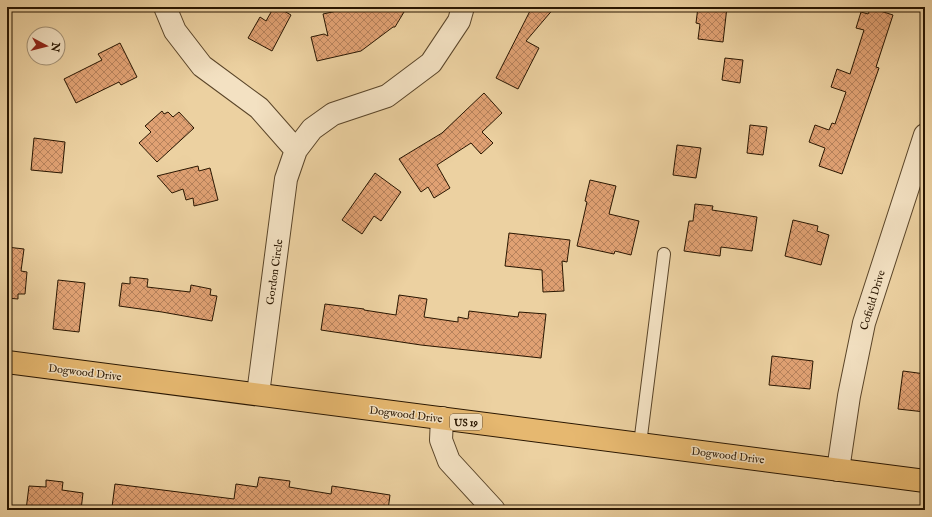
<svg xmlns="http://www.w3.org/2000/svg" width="932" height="517" viewBox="0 0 932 517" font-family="'IM FELL English',serif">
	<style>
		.building { fill: url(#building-cross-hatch); stroke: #291601 }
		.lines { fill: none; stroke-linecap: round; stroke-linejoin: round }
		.service-casing { stroke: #5a4529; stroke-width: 14 }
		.minor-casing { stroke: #5a4529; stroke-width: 24 }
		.primary-casing { stroke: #291601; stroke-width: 24 }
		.service { stroke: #f3e1c2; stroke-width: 12 }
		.minor { stroke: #f3e1c2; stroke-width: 22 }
		.primary { stroke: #e6b870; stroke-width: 22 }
		.labels { text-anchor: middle; stroke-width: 3; stroke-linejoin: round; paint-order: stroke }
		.shield { fill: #f3e1c2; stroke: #66533b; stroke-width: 1 }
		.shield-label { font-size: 10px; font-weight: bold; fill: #291601 }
		.street-label { font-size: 11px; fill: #291601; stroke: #f3e1c2 }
	</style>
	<defs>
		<pattern id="building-cross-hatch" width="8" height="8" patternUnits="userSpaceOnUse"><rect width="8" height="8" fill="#e0a173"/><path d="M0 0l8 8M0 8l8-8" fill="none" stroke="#b6825c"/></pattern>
	</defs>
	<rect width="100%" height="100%" fill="#ecd1a1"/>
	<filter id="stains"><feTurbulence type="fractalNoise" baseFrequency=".005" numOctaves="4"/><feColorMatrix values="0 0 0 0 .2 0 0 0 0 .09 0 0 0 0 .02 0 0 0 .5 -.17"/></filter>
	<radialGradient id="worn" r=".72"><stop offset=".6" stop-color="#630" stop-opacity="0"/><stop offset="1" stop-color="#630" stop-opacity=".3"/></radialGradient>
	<path class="building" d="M274 7H277L291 15 272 51 248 38 260 17 266 21Z
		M355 7H407L395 27H393L361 51 317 61 311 37 324 34 328 36 323 14Z
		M532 7H555L526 41 539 48 518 89 496 78Z
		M698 7H727L723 42 698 39 700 24 696 23Z
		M871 8 893 15 876 67 879 68 842 174 819 166 825 148 809 142 815 125 829 130 832 123 835 124 846 92 831 87 837 69 850 74 864 30 856 28 861 12 868 14Z
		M120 43 137 77 121 85 119 82 76 103 64 79 102 60 98 54Z
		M725 58 743 60 740 83 722 80Z
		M484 93 502 113 482 132 493 143 481 154 471 143 437 165 450 188 434 198 428 187 421 192 399 159 442 133Z
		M162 111 164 114 168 112 173 117 179 112 194 128 157 162 139 143 151 132 145 126Z
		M750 125 767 127 763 155 747 153Z
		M34 138 65 142 62 173 31 170Z
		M677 145 701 148 696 178 673 175Z
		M198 166 199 171 210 168 218 200 194 206 193 198 186 200 183 189 172 193 157 176Z
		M375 173 401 192 381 221 374 216 362 234 342 220Z
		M590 180 616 186 609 214 639 221 631 255 615 251 614 254 577 246 587 202 585 201Z
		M695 204 713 206 712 210 757 217 752 251 721 247 720 256 684 251 689 221H693Z
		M793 220 818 226 817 231 829 235 821 265 785 256Z
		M509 233 570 240 567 262 562 261 564 291 543 292 542 270 505 266Z
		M7 247 24 249 21 271 27 272 25 294H18V299L7 298Z
		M130 277 148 279 147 287 190 292 191 285 211 289 210 295 217 296 212 321 162 312 119 306 122 283 130 284Z
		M58 280 85 283 79 332 53 329Z
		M399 295 427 299 424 317 458 322V317L468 319 469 311 518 317 519 312 546 314 541 358 421 345 321 330 325 304 364 309V310L396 315Z
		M772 356 813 361 810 389 769 385Z
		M903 371 925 374V412L898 409Z
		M259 477 290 481 289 487 331 494 332 486 390 495 388 510H120V508L112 507 115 484 234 499 236 484 257 487Z
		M46 480 63 482 62 490 83 493 81 510H26L29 486 46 487Z"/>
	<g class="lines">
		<g class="service-casing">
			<path id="service" d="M640 444 664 254"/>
		</g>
		<g class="minor-casing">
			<path id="minor" d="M165 7 175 31 202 66 259 108 296 150
				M258 394 286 179 296 150 312 129 333 114 387 96 431 63 459 21 463 7
				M442 418 441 440 449 461 494 510
				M838 470 849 396 864 323 925 135"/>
		</g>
		<g class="primary-casing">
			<path id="primary" d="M7 362 925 481"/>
		</g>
		<use href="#service" class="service"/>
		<use href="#minor" class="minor"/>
		<use href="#primary" class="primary"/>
	</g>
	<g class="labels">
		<rect class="shield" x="450" y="414" width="32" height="16" rx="3"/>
		<g class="shield-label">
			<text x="466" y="426">US 19</text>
		</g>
		<g class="street-label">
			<text transform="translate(274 272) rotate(-82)" y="4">Gordon Circle</text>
			<text transform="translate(872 300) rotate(-73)" y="4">Cofield Drive</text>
			<text transform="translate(85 372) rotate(7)" y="4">Dogwood Drive</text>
			<text transform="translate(406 414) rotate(7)" y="4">Dogwood Drive</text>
			<text transform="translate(728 455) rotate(7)" y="4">Dogwood Drive</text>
		</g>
	</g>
	<rect width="932" height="517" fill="none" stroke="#ecd1a1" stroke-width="24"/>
	<rect x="8" y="8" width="916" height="501" fill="none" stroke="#291601" stroke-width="2"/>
	<rect x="12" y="12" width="908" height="493" fill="none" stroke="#291601"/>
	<g transform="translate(46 46) rotate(97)"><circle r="19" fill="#f3e1c2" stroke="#a29075"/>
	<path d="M0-3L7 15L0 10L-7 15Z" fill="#8f2418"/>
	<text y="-6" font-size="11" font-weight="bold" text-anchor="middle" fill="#291601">N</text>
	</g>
	<rect width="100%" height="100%" filter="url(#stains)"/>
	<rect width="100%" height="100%" fill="url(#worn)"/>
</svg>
